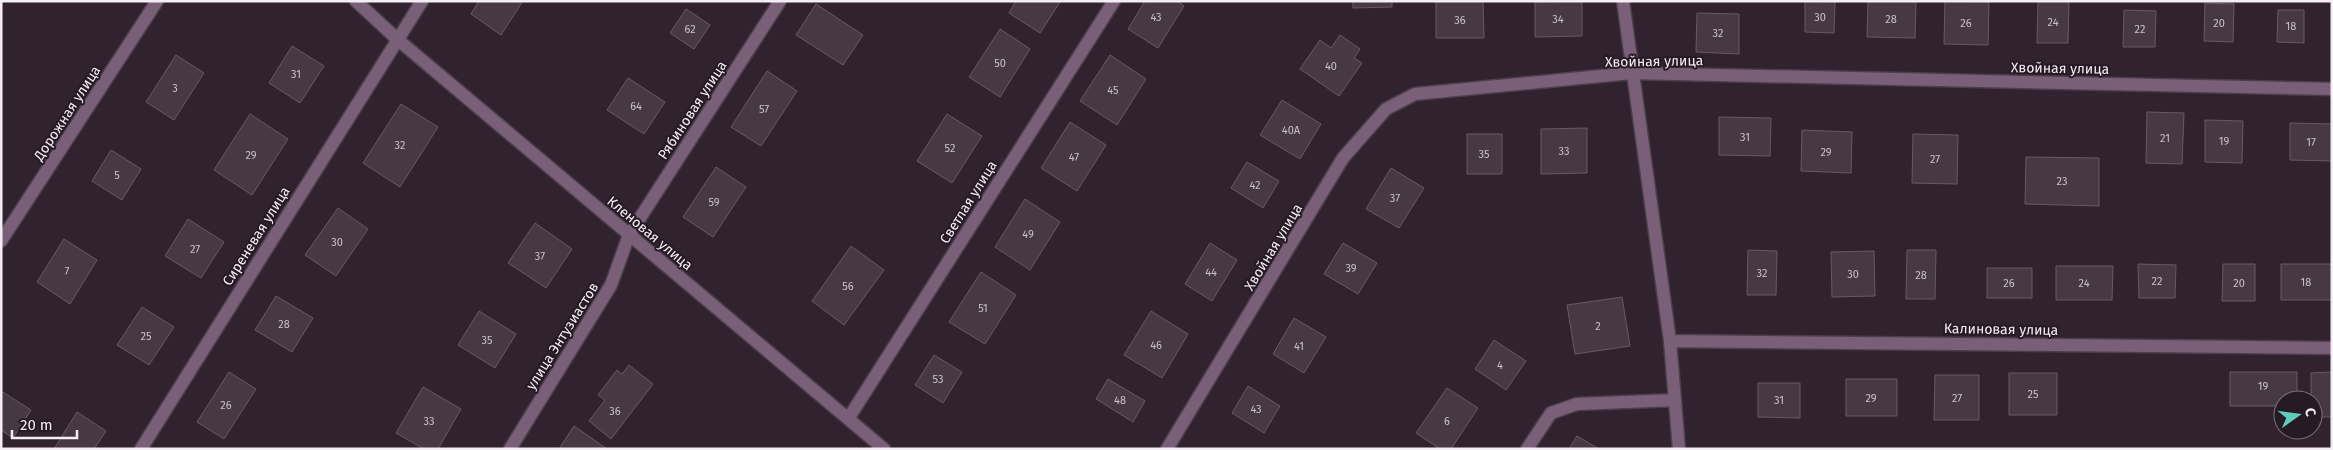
<svg xmlns="http://www.w3.org/2000/svg" width="2333" height="450" viewBox="0 0 2333 450" font-family="'Fira Sans',sans-serif">
	<style>
		.building { fill: #463945; stroke: #675966 }
		.lines { fill: none; stroke-linecap: round; stroke-linejoin: round }
		.street-casing { stroke: #4c3f4b; stroke-width: 15 }
		.street { stroke: #796078; stroke-width: 12 }
		.labels { text-anchor: middle; stroke-width: 4; stroke-linejoin: round; paint-order: stroke }
		.number-label { font-size: 11px; fill: #c9c0c9 }
		.street-label { font-size: 14px; fill: #f5edf5; stroke: #261a25 }
	</style>
	<rect width="100%" height="100%" fill="#30232f"/>
	<path class="building" d="M479 1H523L501 35 471 14Z
		M1016 1H1059L1060 2 1040 33 1009 13Z
		M1145 1H1177L1184 6 1158 48 1128 29Z
		M1353 1H1392V7L1353 8Z
		M1436 1H1483L1484 38H1436Z
		M1582 1V36L1535 37V2Z
		M1805 1 1835 2 1834 33 1805 32Z
		M1868 1H1916L1915 38 1867 37Z
		M1945 1 1989 2 1988 45 1944 44Z
		M2038 1H2069L2068 43H2037Z
		M2205 3 2234 4 2233 42 2204 41Z
		M816 4 863 35 843 65 796 35Z
		M686 9 710 25 694 49 670 33Z
		M2124 10 2156 11 2155 47H2123Z
		M2278 10H2304V43L2277 42Z
		M1697 13 1739 14V54L1696 52Z
		M1000 29 1030 49 1000 97 969 77Z
		M1340 35 1360 49 1354 58 1362 63 1339 96 1300 69 1320 40 1331 48Z
		M292 46 324 66 300 103 269 83Z
		M176 55 204 73 174 120 146 102Z
		M1110 55 1146 79 1117 125 1080 101Z
		M767 71 797 91 761 146 731 127Z
		M628 78 665 102 644 134 607 110Z
		M1282 100 1321 124 1300 159 1260 135Z
		M401 104 438 127 400 187 363 163Z
		M2147 112 2184 113 2182 164 2146 163Z
		M250 114 288 139 252 195 214 170Z
		M947 114 982 136 952 183 917 161Z
		M1719 117 1771 118 1770 156 1719 155Z
		M2205 120 2243 121 2242 163 2205 162Z
		M1070 122 1106 145 1077 191 1041 168Z
		M2290 123 2332 124V161L2290 160Z
		M1587 128V173L1541 174V129Z
		M1802 130 1852 132 1851 173 1801 171Z
		M1467 134H1502V174H1467Z
		M1913 134 1958 135 1957 184 1912 183Z
		M111 150 141 169 122 200 92 181Z
		M2026 157 2099 158V206L2025 204Z
		M1247 162 1279 181 1263 208 1231 188Z
		M716 167 746 187 713 237 683 217Z
		M1391 168 1424 188 1399 228 1366 209Z
		M1025 199 1060 222 1030 270 995 247Z
		M338 208 368 229 336 276 305 255Z
		M188 219 224 242 201 278 165 256Z
		M535 223 572 249 546 288 508 263Z
		M64 239 97 260 70 304 37 282Z
		M1210 243 1237 260 1212 301 1185 284Z
		M1343 243 1377 263 1358 294 1324 274Z
		M851 246 884 270 844 325 812 301Z
		M1748 250 1777 251 1776 295H1747Z
		M1907 250H1936L1935 299H1906Z
		M1874 251 1875 296 1832 297 1831 252Z
		M2138 264 2176 265 2175 298H2139Z
		M2223 264H2255V301H2222Z
		M2281 264H2332V300H2281Z
		M2056 266H2113L2112 300H2056Z
		M1987 268H2032V298H1987Z
		M981 272 1016 295 985 344 949 322Z
		M276 296 313 318 292 352 255 330Z
		M1622 297 1630 346 1575 354 1567 305Z
		M142 307 174 327 149 365 117 345Z
		M479 311 516 334 495 368 458 345Z
		M1151 311 1188 334 1162 378 1124 355Z
		M1294 318 1326 337 1304 373 1273 354Z
		M1494 340 1526 361 1506 390 1475 369Z
		M934 355 962 372 943 403 915 385Z
		M629 365 653 384 611 439 589 421 605 400 598 395 617 370 622 374Z
		M229 372 256 389 224 439 197 422Z
		M2230 372H2297V400H2283V406H2230Z
		M2332 372V417H2313V400H2303L2311 396V373Z
		M2009 373H2057V415H2009Z
		M1935 375H1979V420H1934Z
		M1108 379 1145 401 1133 422 1096 399Z
		M1846 379H1897V416H1846Z
		M1758 383H1800V418L1758 417Z
		M1248 386 1280 406 1264 433 1232 413Z
		M423 387 461 409 438 449H424L396 433Z
		M1447 388 1478 408 1451 449H1440L1416 433Z
		M1 391 31 410 13 438 1 430Z
		M77 412 106 431 94 449H54Z
		M574 426 607 449H559Z
		M1577 436 1599 449H1569Z"/>
	<g class="lines">
		<g class="street-casing">
			<path id="street" d="M356 1 397 39 884 449
				M1623 1 1670 341 1679 449
				M1 241 157 1
				M1670 341 2332 348
				M848 419 1114 1
				M141 449 422 1
				M510 449 611 285 629 235 780 1
				M1167 449 1343 158 1386 109 1415 94 1632 73 2332 89
				M1527 449 1551 413 1577 404 1675 400"/>
		</g>
		<use href="#street" class="street"/>
	</g>
	<g class="labels">
		<g class="number-label">
			<text x="1156" y="21">43</text>
			<text x="1820" y="21">30</text>
			<text x="1558" y="23">34</text>
			<text x="1891" y="23">28</text>
			<text x="1460" y="24">36</text>
			<text x="2053" y="26">24</text>
			<text x="1966" y="27">26</text>
			<text x="2219" y="27">20</text>
			<text x="2291" y="30">18</text>
			<text x="690" y="33">62</text>
			<text x="2140" y="33">22</text>
			<text x="1718" y="37">32</text>
			<text x="1000" y="67">50</text>
			<text x="1331" y="70">40</text>
			<text x="296" y="78">31</text>
			<text x="175" y="92">3</text>
			<text x="1113" y="94">45</text>
			<text x="636" y="110">64</text>
			<text x="764" y="113">57</text>
			<text x="1291" y="134">40А</text>
			<text x="1745" y="141">31</text>
			<text x="2165" y="142">21</text>
			<text x="2224" y="145">19</text>
			<text x="2311" y="146">17</text>
			<text x="400" y="149">32</text>
			<text x="950" y="152">52</text>
			<text x="1564" y="155">33</text>
			<text x="1826" y="156">29</text>
			<text x="1484" y="158">35</text>
			<text x="251" y="159">29</text>
			<text x="1074" y="161">47</text>
			<text x="1935" y="163">27</text>
			<text x="117" y="179">5</text>
			<text x="2062" y="185">23</text>
			<text x="1255" y="189">42</text>
			<text x="1395" y="202">37</text>
			<text x="714" y="206">59</text>
			<text x="1028" y="238">49</text>
			<text x="337" y="246">30</text>
			<text x="195" y="253">27</text>
			<text x="540" y="260">37</text>
			<text x="1351" y="272">39</text>
			<text x="67" y="275">7</text>
			<text x="1211" y="276">44</text>
			<text x="1762" y="277">32</text>
			<text x="1853" y="278">30</text>
			<text x="1921" y="279">28</text>
			<text x="2157" y="285">22</text>
			<text x="2306" y="286">18</text>
			<text x="2009" y="287">26</text>
			<text x="2084" y="287">24</text>
			<text x="2239" y="287">20</text>
			<text x="848" y="290">56</text>
			<text x="983" y="312">51</text>
			<text x="284" y="328">28</text>
			<text x="1598" y="330">2</text>
			<text x="146" y="340">25</text>
			<text x="487" y="344">35</text>
			<text x="1156" y="349">46</text>
			<text x="1299" y="350">41</text>
			<text x="1500" y="369">4</text>
			<text x="938" y="383">53</text>
			<text x="2263" y="390">19</text>
			<text x="2033" y="398">25</text>
			<text x="1871" y="402">29</text>
			<text x="1957" y="402">27</text>
			<text x="1120" y="404">48</text>
			<text x="1779" y="404">31</text>
			<text x="226" y="409">26</text>
			<text x="1256" y="413">43</text>
			<text x="615" y="415">36</text>
			<text x="429" y="425">33</text>
			<text x="1447" y="425">6</text>
		</g>
		<g class="street-label">
			<text transform="translate(1654 61) rotate(-1)" y="5">Хвойная улица</text>
			<text transform="translate(2060 68) rotate(1)" y="5">Хвойная улица</text>
			<text transform="translate(692 110) rotate(-57)" y="5">Рябиновая улица</text>
			<text transform="translate(67 113) rotate(-57)" y="5">Дорожная улица</text>
			<text transform="translate(968 202) rotate(-58)" y="5">Светлая улица</text>
			<text transform="translate(650 233) rotate(40)" y="5">Кленовая улица</text>
			<text transform="translate(256 236) rotate(-58)" y="5">Сиреневая улица</text>
			<text transform="translate(1273 247) rotate(-59)" y="5">Хвойная улица</text>
			<text transform="translate(2001 329) rotate(1)" y="5">Калиновая улица</text>
			<text transform="translate(562 336) rotate(-58)" y="5">улица Энтузиастов</text>
		</g>
	</g>
	<rect width="2333" height="450" fill="none" stroke="#f5edf5" stroke-width="5"/>
	<g transform="translate(2298 415) rotate(76)"><circle r="24" fill="#261a25" stroke="#796e78"/>
	<path d="M0-4L9 19L0 12L-9 19Z" fill="#5eceb8"/>
	<text y="-8" font-size="14" font-weight="bold" text-anchor="middle" fill="#f5edf5">С</text>
	</g>
	<path d="M12 430v8h65v-8" fill="none" stroke="#f5edf5" stroke-width="2.5"/>
	<text x="20" y="430" font-size="15" fill="#f5edf5" stroke="#261a25" stroke-width="4" paint-order="stroke">20 m</text>
</svg>
